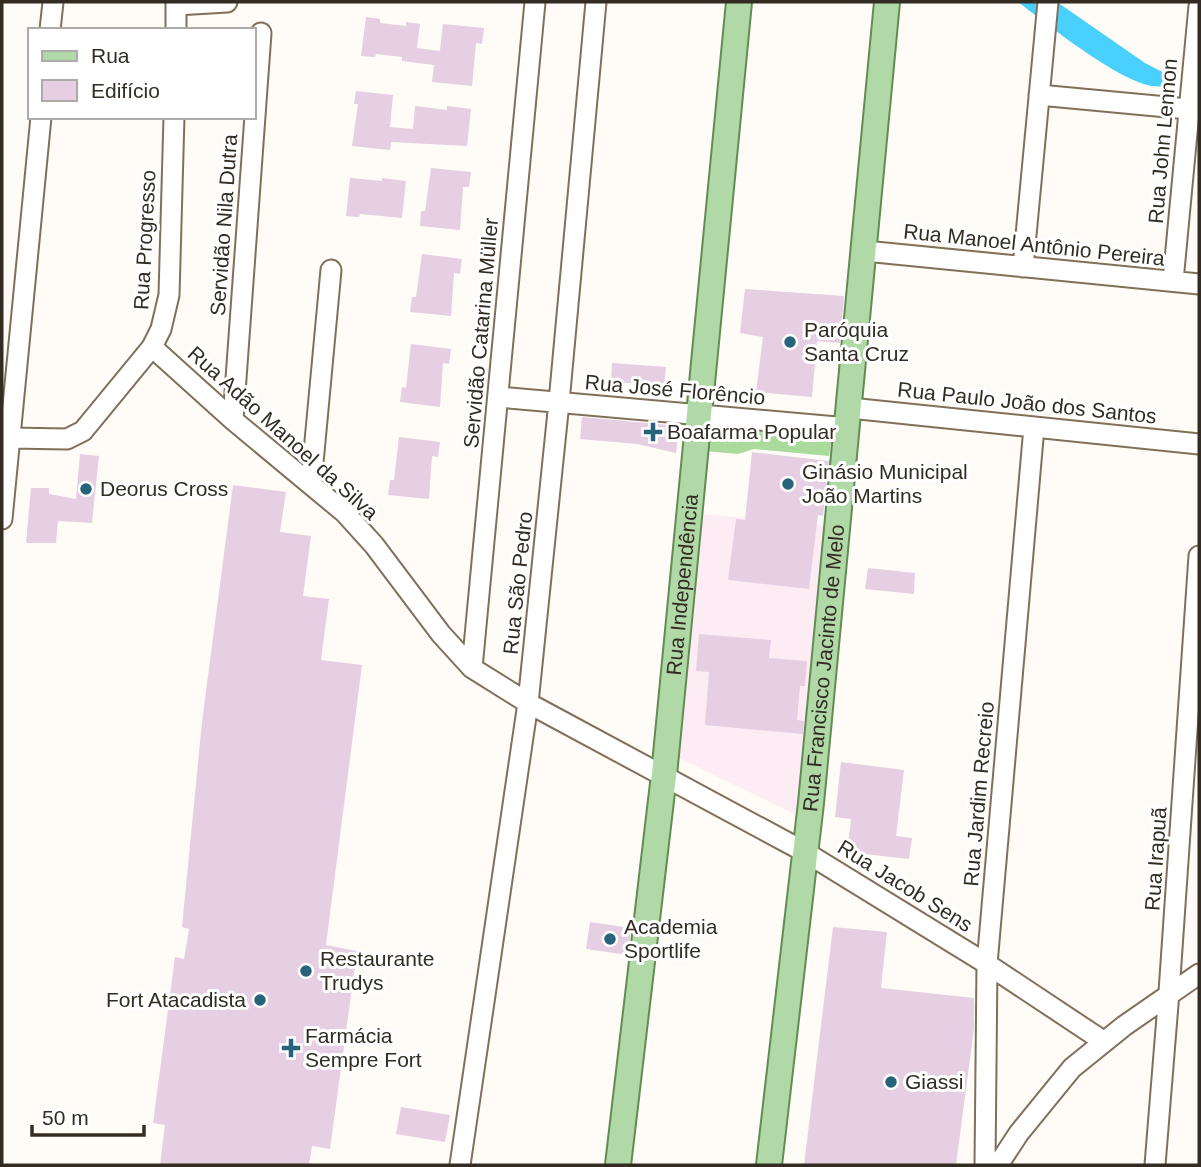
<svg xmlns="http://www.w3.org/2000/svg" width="1201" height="1167" viewBox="0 0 1201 1167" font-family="Arial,sans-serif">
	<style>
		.education { fill: #feecf5 }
		.green { fill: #aadb9c }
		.water { fill: #4ad0fd }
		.building { fill: #e6cee3 }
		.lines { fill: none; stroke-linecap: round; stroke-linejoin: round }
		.minor-casing { stroke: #80705a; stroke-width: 23 }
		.major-casing { stroke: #628c53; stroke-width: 28 }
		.minor { stroke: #fff; stroke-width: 19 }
		.major { stroke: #b0d9a7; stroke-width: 24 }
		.poi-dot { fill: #27637b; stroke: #fff; stroke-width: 2.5 }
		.labels { text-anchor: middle; stroke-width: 6; stroke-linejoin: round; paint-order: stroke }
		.street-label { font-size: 21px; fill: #332c23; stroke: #fff }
		.poi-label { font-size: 21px; fill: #332c23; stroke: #fff; text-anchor: start }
	</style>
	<rect width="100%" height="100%" fill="#fffbf6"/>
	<path class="education" d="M703 514 826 526 799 816 679 758Z"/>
	<path class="green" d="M707 425 832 437 829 456 754 449 738 454 704 451Z"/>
	<path class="water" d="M1018 2H1057L1145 63 1172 77C1160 118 1036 15 1018 2Z"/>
	<path class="building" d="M366 17 380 19V23L406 26V22L420 24 417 48 440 51 443 24 484 28 482 44 476 43 472 86 432 82 434 65 402 61V57L376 54 375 57 361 56Z
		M356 91 393 95 390 127 413 129 415 106 447 110V106L471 109 467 146 391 142 390 150 352 146 358 104H354Z
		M431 168 471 172 469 187H463L460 230 420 226 421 211H425Z
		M350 178 382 181V178L406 181 402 218 360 214 359 217 346 216Z
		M422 254 462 259 460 274 454 273 451 316 410 312 412 297H416Z
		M745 289 844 296 840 343 817 341 812 397 756 392 763 337 740 333Z
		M411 344 451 349 449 364 443 363 440 407 400 402 402 387 406 388Z
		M612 363 666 367 664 385 611 382Z
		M582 417 679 426 676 453 637 444 580 439Z
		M399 437 440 442 438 457 432 456 429 499 388 495 390 480H394Z
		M752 452 829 461 823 516 818 515 809 589 728 580 736 519 745 520Z
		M80 454 99 456 92 523 58 521 56 543H26L31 488H49V494L76 499Z
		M233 485 286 492 280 532 311 536 303 596 329 599 321 660 362 665 326 945 357 951 330 1149 312 1146 309 1165H160L165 1125 153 1123 175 957 184 959 189 929 182 927 202 722Z
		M868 568 915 573 914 594 865 589Z
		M699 634 771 640 769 658 807 661 805 686H800L797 720 804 721 803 734 705 725 709 672 696 671Z
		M841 762 904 770 896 836 912 838 909 859 847 852 851 819 835 817Z
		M590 922 631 928 628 955 586 949Z
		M833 927 887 932 881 988 974 998V1028L956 1165H804Z
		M401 1107 450 1115 445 1142 396 1134Z"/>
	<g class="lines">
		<g class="minor-casing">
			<path id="minor" d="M176 5 227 2
				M50 30 53 2
				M176 30V2
				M1039 95 1199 110
				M865 251 1199 284
				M1023 267 1048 2
				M1173 281 1199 6
				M152 347 233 420 345 513 374 545 441 634 472 668 528 703 805 852 987 964 1103 1041
				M498 397 848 428
				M850 408 1199 444
				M233 420 261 33
				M10 438 67 439 83 431 152 347 161 329 169 295 174 117
				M311 484 331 270
				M2 519 41 117
				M472 668 535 2
				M460 1165 528 703 559 402 596 2
				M985 1165 987 964 1034 427
				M998 1165 1019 1133 1072 1068 1124 1026 1199 974
				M1155 1165 1169 992 1199 556"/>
		</g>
		<g class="major-casing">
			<g id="major">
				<path id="s1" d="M618 1165 664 775 739 2"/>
				<path id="s2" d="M769 1165 811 803 887 2"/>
			</g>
		</g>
		<use href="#minor" class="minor"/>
		<use href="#major" class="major"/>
	</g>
	<g class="poi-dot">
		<circle cx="790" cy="342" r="7"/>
		<path d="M649.5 421.5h7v7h7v7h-7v7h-7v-7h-7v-7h7z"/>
		<circle cx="788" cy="484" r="7"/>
		<circle cx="86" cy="489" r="7"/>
		<circle cx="610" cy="939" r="7"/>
		<circle cx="306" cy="971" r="7"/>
		<circle cx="260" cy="1000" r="7"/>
		<path d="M287.5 1037.5h7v7h7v7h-7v7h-7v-7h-7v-7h7z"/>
		<circle cx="891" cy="1082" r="7"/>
	</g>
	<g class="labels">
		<g class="street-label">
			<text transform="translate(1163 141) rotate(-85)" y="7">Rua John Lennon</text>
			<text transform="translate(224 225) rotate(-86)" y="7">Servidão Nila Dutra</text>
			<text transform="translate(145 240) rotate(-87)" y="7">Rua Progresso</text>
			<text transform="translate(1034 245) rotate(6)" y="7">Rua Manoel Antônio Pereira</text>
			<text transform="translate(481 333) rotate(-85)" y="7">Servidão Catarina Müller</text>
			<text transform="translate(675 390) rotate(5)" y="7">Rua José Florêncio</text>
			<text transform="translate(1027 403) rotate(6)" y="7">Rua Paulo João dos Santos</text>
			<text transform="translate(283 433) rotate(42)" y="7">Rua Adão Manoel da Silva</text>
			<text transform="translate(518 583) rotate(-84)" y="7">Rua São Pedro</text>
			<text dy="7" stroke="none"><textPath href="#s1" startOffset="584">Rua Independência</textPath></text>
			<text dy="7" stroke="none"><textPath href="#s2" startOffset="500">Rua Francisco Jacinto de Melo</textPath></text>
			<text transform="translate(979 794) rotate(-85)" y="7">Rua Jardim Recreio</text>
			<text transform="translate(1156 859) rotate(-86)" y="7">Rua Irapuã</text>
			<text transform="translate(905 886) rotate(32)" y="7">Rua Jacob Sens</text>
		</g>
		<g class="poi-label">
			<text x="804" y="337">Paróquia<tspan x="804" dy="24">Santa Cruz</tspan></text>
			<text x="667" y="439">Boafarma Popular</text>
			<text x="802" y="479">Ginásio Municipal<tspan x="802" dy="24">João Martins</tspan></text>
			<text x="100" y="496">Deorus Cross</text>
			<text x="624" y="934">Academia<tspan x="624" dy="24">Sportlife</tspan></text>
			<text x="320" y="966">Restaurante<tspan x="320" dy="24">Trudys</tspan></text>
			<text x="246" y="1007" text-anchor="end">Fort Atacadista</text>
			<text x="305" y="1043">Farmácia<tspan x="305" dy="24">Sempre Fort</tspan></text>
			<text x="905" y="1089">Giassi</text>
		</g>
	</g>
	<rect width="1201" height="1167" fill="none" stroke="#332c23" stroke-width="7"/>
	<rect x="28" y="28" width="228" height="91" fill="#ffffff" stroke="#adaba7" stroke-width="2"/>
	<rect x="42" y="51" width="35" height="10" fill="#b0d9a7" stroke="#adaba7" stroke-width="2"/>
	<text x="91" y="63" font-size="21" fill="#332c23">Rua</text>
	<rect x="42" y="80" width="35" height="21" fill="#e6cee3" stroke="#adaba7" stroke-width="2"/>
	<text x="91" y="98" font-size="21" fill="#332c23">Edifício</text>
	<path d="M32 1125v10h112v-10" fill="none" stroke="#332c23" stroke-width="3.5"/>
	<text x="42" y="1125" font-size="21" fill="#332c23" stroke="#ffffff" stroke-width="5" paint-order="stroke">50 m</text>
</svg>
